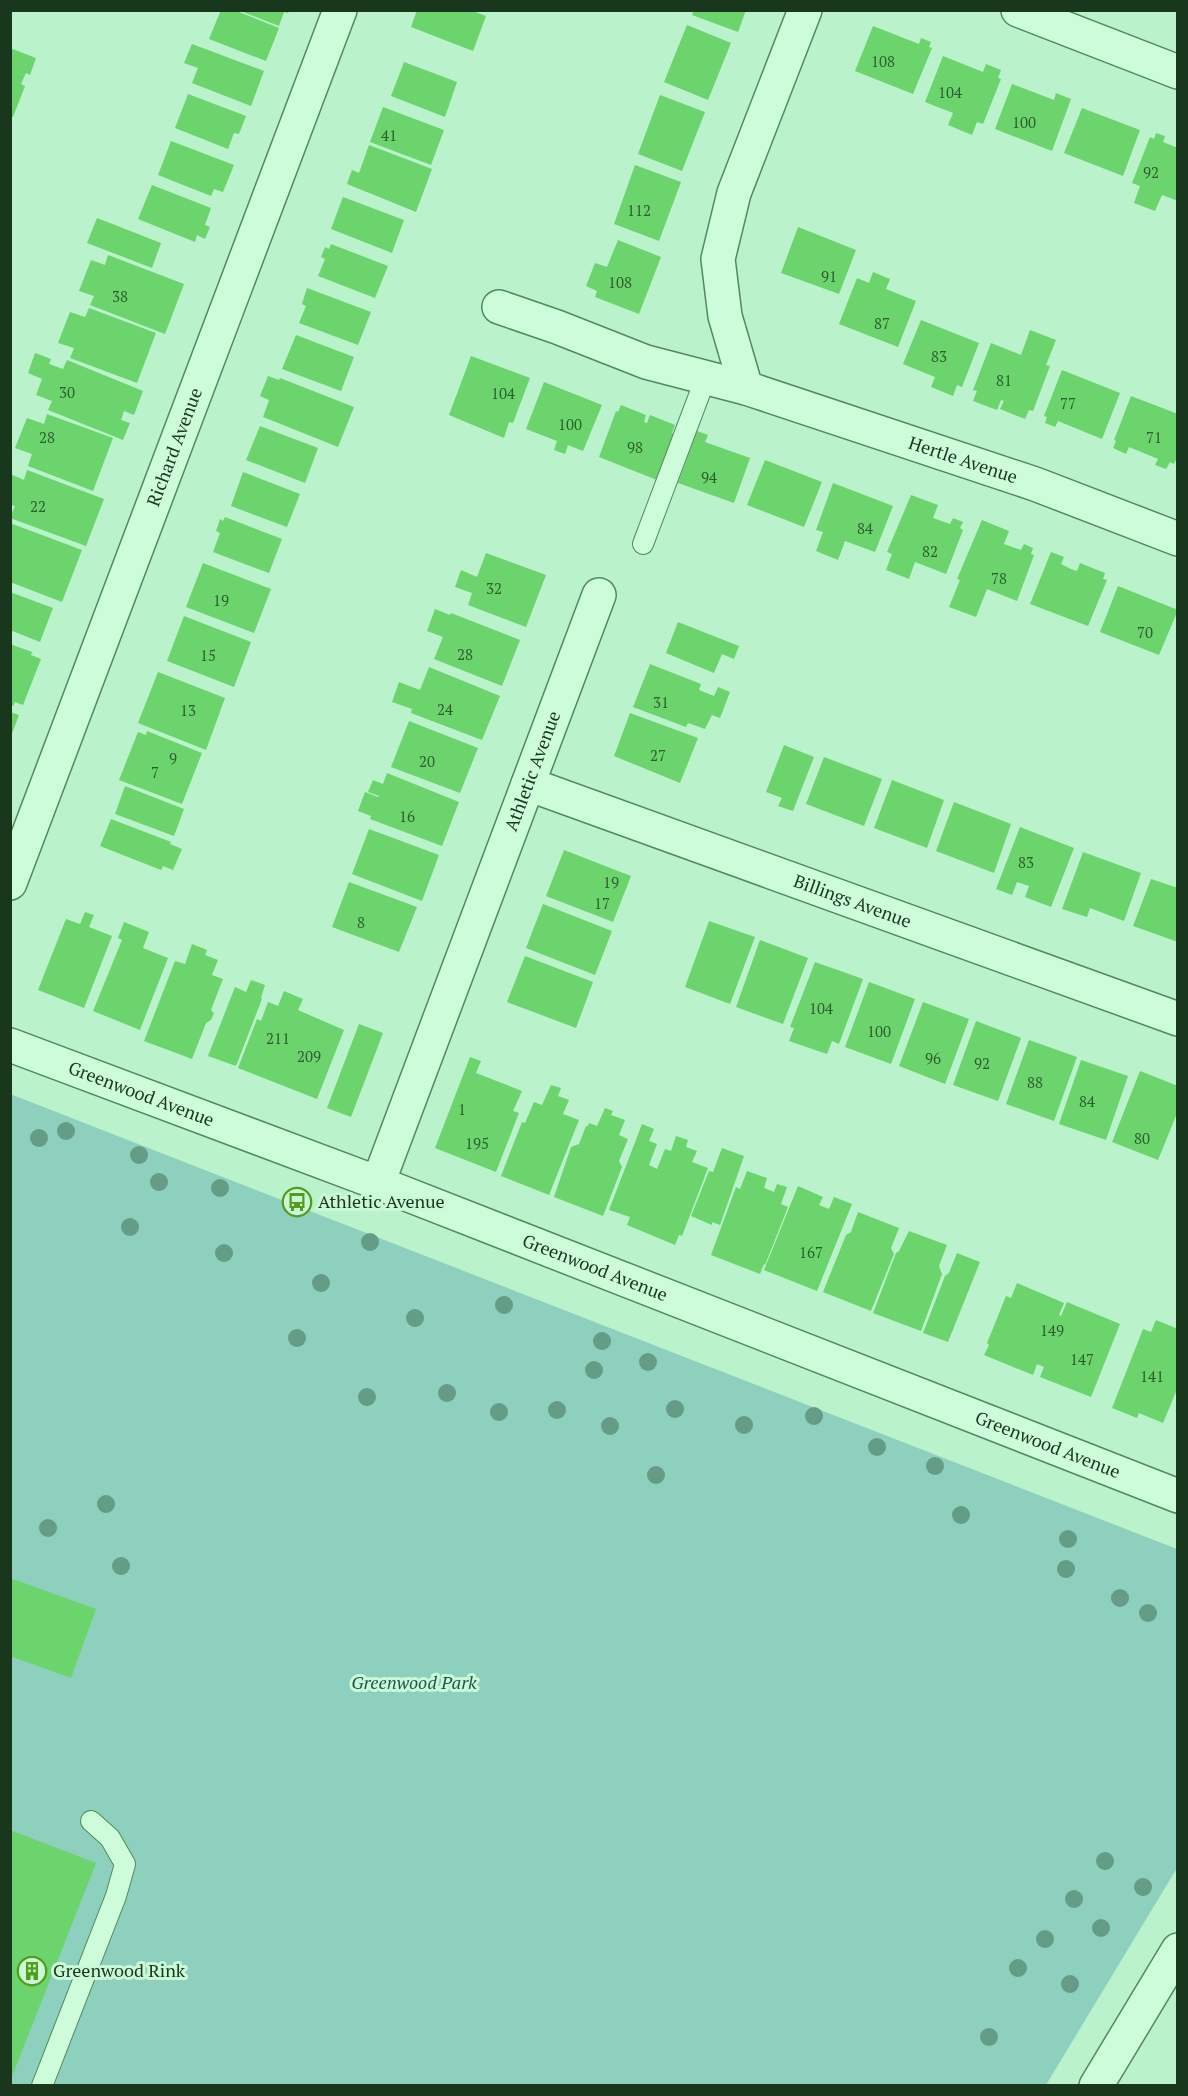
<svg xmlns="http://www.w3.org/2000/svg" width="1188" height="2096" viewBox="0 0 1188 2096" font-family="'PT Serif',serif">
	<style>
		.green { fill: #8dd0bd }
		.building { fill: #6bd46d }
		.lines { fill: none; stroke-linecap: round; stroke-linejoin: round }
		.service-casing { stroke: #528a5a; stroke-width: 22 }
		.minor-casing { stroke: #528a5a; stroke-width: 36 }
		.tertiary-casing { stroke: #528a5a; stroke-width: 36 }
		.service { stroke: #cdfcdb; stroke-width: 20 }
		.minor { stroke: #cdfcdb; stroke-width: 33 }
		.tertiary { stroke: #cdfcdb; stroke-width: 33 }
		.tree { fill: #649c86 }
		.labels { text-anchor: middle; stroke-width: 6; stroke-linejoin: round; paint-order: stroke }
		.number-label { font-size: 15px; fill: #2e5e30 }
		.street-label { font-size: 18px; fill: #19371c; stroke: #caf9d8 }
		.poi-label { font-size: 18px; fill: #19371c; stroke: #caf9d8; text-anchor: start }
		.park-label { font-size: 18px; font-style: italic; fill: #1e554d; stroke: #caf9d8 }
	</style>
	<rect width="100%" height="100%" fill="#b9f2cb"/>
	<path class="green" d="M10 1094 1177 1549V1868L1046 2085H11Z"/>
	<path class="building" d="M221 10H234L279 28 266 61 209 39Z
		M238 10H290L288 13 284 12 279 26Z
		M417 10H470L486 16 473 51 411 27Z
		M694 10H746L738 32 692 15Z
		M687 25 731 43 708 100 664 82Z
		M873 26 919 44 921 38 931 42 929 47 932 48 913 94 855 71Z
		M192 44 264 71 251 106 192 83 198 68 184 63Z
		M10 48 36 58 30 75 26 73 21 84 25 86 13 117 10 116Z
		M943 56 983 72 986 64 1001 70 998 78 1001 79 983 124 977 122 972 135 948 125 953 113 925 102Z
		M404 62 457 82 445 117 391 96Z
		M1012 84 1054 100 1056 93 1071 99 1052 151 995 129Z
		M188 94 246 116 239 134 234 133 228 149 175 128Z
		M660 95 705 112 682 171 638 154Z
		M383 107 444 130 431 165 370 142Z
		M1082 108 1140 130 1123 176 1064 153Z
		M1156 133 1165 136 1163 142 1178 148V201L1162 195 1155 211 1134 203 1140 186 1132 183 1150 137 1154 139Z
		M171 141 234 165 223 192 214 189 211 196 158 175Z
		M369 145 432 169 416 212 347 184 352 170 359 173Z
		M635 165 681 182 659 241 614 224Z
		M152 185 211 208 205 225 210 227 205 239 197 235 195 242 138 219Z
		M343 197 404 220 392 253 331 229Z
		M97 218 161 243 152 268 87 243Z
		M798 227 856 250 839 294 781 273Z
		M618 240 661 257 639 314 595 297 597 291 586 286 595 263 607 267Z
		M331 244 388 266 375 298 318 276 325 259 321 257 325 247 329 249Z
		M108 255 184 284 165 334 90 305 94 296 79 291 91 260 105 265Z
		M873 272 890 279 886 289 916 301 898 347 839 324 857 278 869 283Z
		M307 288 371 312 358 345 299 323 306 306 302 304Z
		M89 308 156 333 137 383 70 358 74 348 58 343 70 312 85 317Z
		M921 320 979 343 962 387 957 385 953 396 931 387 935 377 903 364Z
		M1030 330 1056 340 1046 365 1050 366 1033 411 1029 410 1025 419 1000 409 1004 401 1001 400 997 410 973 401 977 391 973 390 991 343 1021 355Z
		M296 335 354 357 341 391 282 369Z
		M35 353 51 359 49 364 63 369 67 360 143 391 134 415 124 411 121 420 130 423 123 440 48 410 52 401 36 395 42 379 28 373Z
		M471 356 530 378 513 423 509 422 504 438 449 415Z
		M1062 370 1120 393 1102 439 1058 421 1055 427 1045 423 1047 417 1044 416Z
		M268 376 279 380 280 378 354 407 338 447 263 417 269 400 260 396Z
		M544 382 602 405 583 451 568 445 565 454 554 450 557 441 526 429Z
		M1131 396 1178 414V455L1174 464 1170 462 1166 469 1155 465 1158 459 1129 447 1126 454 1113 448 1116 441 1114 440Z
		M621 405 646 415 644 422 647 423 650 415 675 425 672 433 675 434 657 480 599 457 616 411 618 412Z
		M47 414 113 438 93 491 28 466 32 454 15 448 27 418 44 424Z
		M260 426 318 448 305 483 246 460Z
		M697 431 708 435 705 442 750 458 734 503 678 483Z
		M765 460 822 482 804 527 747 505Z
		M27 470 104 499 86 546 10 518 15 506 10 505V474L24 480Z
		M243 472 300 494 287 527 231 506Z
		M833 483 893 506 875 552 845 541 838 560 816 551 823 532 816 530Z
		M911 495 938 505 933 518 950 524 953 518 963 522 960 528 963 530 946 574 915 562 909 579 886 570 892 554 887 552Z
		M225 517 282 539 269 573 213 552 220 533 216 531 220 519 223 521Z
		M982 520 1009 531 1004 544 1021 550 1024 544 1033 548 1031 554 1034 555 1017 601 987 589 976 617 949 607 960 580 957 579Z
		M10 523 82 550 62 602 10 582Z
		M1051 552 1064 557 1061 564 1071 569 1077 571 1080 563 1105 573 1103 579 1107 580 1088 626 1030 604Z
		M486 553 546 575 526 627 468 605 472 593 455 587 461 570 477 577Z
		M203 563 271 589 254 633 186 607Z
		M1118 586 1178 610 1159 655 1100 632Z
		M10 592 53 608 40 642 10 630Z
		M435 609 450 615 451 613 520 640 502 686 434 659 443 637 427 631Z
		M184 616 251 642 234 687 167 661Z
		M678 622 739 646 734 659 722 654 714 673 666 653Z
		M10 644 32 652 31 655 41 659 23 705 15 702 13 706 10 705Z
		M650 664 701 684 699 690 714 696 718 687 730 692 720 718 712 715 705 729 688 723 686 727 633 707Z
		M429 667 500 696 482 740 411 713 412 709 392 702 399 682 420 690Z
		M158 672 225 698 206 750 138 723Z
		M10 712 19 715 11 736H10Z
		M630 713 698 738 680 783 614 756Z
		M409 721 478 748 460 793 391 767Z
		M147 731 202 753 182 804 119 780 138 732 146 735Z
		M784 745 814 757 793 811 778 806 782 798 766 792Z
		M824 757 882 779 864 826 806 804Z
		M387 773 459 802 442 846 370 819 371 816 358 811 365 792 378 797 379 796 368 792 373 780 383 784Z
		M892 780 944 800 927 848 874 828Z
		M125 786 184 809 174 836 115 814Z
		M954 802 1011 824 994 873 936 851Z
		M111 819 171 842 170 844 182 849 173 870 163 866 161 870 100 846Z
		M1020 827 1074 848 1051 907 1025 897 1029 886 1017 882 1012 895 996 889Z
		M369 829 439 855 422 901 352 874Z
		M564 850 631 876 613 922 546 896Z
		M1083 852 1141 873 1124 921 1090 908 1087 917 1062 909Z
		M1151 879 1178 888V942L1133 926Z
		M349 882 417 907 399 952 332 927Z
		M543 904 612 931 595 975 526 948Z
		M85 912 94 915 89 927 112 936 84 1008 38 990 66 919 80 924Z
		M709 921 755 937 730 1004 685 987Z
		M124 922 149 932 143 948 168 958 140 1030 93 1011 122 940 118 938Z
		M760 940 808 958 783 1024 736 1007Z
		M192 944 207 950 205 955 218 960 212 975 223 979 211 1010 214 1013 211 1020 206 1023 192 1059 144 1041 175 961 185 964Z
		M525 956 593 982 576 1028 507 1002Z
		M815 962 863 979 839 1044 832 1041 827 1054 789 1041 794 1028 790 1027Z
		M251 980 265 985 261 998 262 999 236 1066 208 1056 235 987 246 992Z
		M869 982 915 999 891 1064 845 1047Z
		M284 991 303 999 298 1010 344 1030 317 1099 238 1068 257 1019 261 1021 268 1002 278 1006Z
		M923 1002 969 1019 945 1084 899 1066Z
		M976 1021 1021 1038 998 1101 953 1085Z
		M359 1024 383 1033 351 1117 327 1108Z
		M1029 1040 1077 1057 1054 1121 1006 1104Z
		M470 1057 481 1061 476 1073 522 1091 513 1111 519 1113 496 1172 435 1148Z
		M1081 1060 1128 1076 1106 1140 1059 1124Z
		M1140 1071 1178 1086V1111L1158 1160 1112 1142Z
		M551 1085 561 1088 558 1096 569 1100 563 1114 579 1120 549 1195 501 1176 522 1122 525 1123 534 1102 542 1105Z
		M605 1108 613 1111 611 1115 625 1120 619 1135 628 1139 619 1161 622 1167 603 1216 554 1197 571 1147 579 1144 586 1126H588L589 1123 597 1126Z
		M642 1124 654 1129 649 1141 657 1144 649 1165 657 1169 665 1149 671 1151 676 1136 688 1140 686 1147 697 1151 692 1162 708 1168 682 1236 679 1235 675 1245 627 1225 630 1217 609 1210Z
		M722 1148 744 1156 720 1225 712 1222V1225L691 1216 709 1171 713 1172Z
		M747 1171 767 1178 764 1188 774 1192 777 1184 787 1187 781 1204 788 1207 765 1265 764 1264 760 1274 711 1255 736 1187 740 1189Z
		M798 1186 823 1197 819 1205 829 1209 834 1197 852 1204 817 1291 764 1270Z
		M858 1212 899 1228 891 1248 894 1254 871 1311 823 1292 846 1235 851 1232Z
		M909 1231 947 1245 939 1266 942 1274 921 1331 873 1313 896 1253 899 1251Z
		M957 1253 980 1262 948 1342 923 1333 945 1276 949 1273Z
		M1017 1283 1064 1303 1059 1315 1061 1316 1067 1302 1120 1324 1091 1397 1040 1377 1044 1367 1037 1364 1033 1375 984 1355 989 1345 987 1343 1006 1296 1011 1298Z
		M1156 1320 1178 1329V1387L1163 1423 1139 1413 1137 1418 1112 1408 1143 1329 1151 1332Z
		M10 1578 96 1609 71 1678 10 1656Z
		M10 1830 96 1863 11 2079H10Z"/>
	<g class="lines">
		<g class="service-casing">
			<path id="service" d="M643 544 706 377
				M42 2086 116 1896 125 1864 110 1838 91 1821"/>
		</g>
		<g class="minor-casing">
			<g id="minor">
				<path d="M1018 10 1178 72"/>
				<path id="s1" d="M499 307 557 327 646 362 746 388 1035 484 1178 539"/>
				<path d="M746 388 725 316 718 259 734 193 805 10"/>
				<path id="s2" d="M528 784 1178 1019"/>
				<path id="s3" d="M10 883 340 10"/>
				<path id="s4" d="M378 1183 599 595"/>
			</g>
		</g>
		<g class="tertiary-casing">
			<g id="tertiary">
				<path id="s5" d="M10 1045 378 1183 1178 1496"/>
				<path d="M1096 2086 1178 1950"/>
			</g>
		</g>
		<use href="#service" class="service"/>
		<use href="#minor" class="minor"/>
		<use href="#tertiary" class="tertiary"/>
	</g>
	<g class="tree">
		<circle cx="66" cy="1131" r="9"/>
		<circle cx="39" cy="1138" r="9"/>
		<circle cx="139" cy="1155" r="9"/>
		<circle cx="159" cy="1182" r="9"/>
		<circle cx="220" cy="1188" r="9"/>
		<circle cx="130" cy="1227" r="9"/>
		<circle cx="370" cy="1242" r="9"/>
		<circle cx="224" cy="1253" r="9"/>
		<circle cx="321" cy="1283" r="9"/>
		<circle cx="504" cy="1305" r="9"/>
		<circle cx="415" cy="1318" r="9"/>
		<circle cx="297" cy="1338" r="9"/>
		<circle cx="602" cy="1341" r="9"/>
		<circle cx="648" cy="1362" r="9"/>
		<circle cx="594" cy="1370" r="9"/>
		<circle cx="447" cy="1393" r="9"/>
		<circle cx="367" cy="1397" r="9"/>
		<circle cx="675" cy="1409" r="9"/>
		<circle cx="557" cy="1410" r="9"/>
		<circle cx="499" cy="1412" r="9"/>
		<circle cx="814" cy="1416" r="9"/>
		<circle cx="744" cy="1425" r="9"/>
		<circle cx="610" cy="1426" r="9"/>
		<circle cx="877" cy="1447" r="9"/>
		<circle cx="935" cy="1466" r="9"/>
		<circle cx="656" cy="1475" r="9"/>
		<circle cx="106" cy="1504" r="9"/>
		<circle cx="961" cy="1515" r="9"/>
		<circle cx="48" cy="1528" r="9"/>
		<circle cx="1068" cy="1539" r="9"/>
		<circle cx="121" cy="1566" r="9"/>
		<circle cx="1066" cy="1569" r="9"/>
		<circle cx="1120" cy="1598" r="9"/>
		<circle cx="1148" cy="1613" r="9"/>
		<circle cx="1105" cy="1861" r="9"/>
		<circle cx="1143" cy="1887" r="9"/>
		<circle cx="1074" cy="1899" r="9"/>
		<circle cx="1101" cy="1928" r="9"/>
		<circle cx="1045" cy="1939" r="9"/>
		<circle cx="1018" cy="1968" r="9"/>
		<circle cx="1070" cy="1984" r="9"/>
		<circle cx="989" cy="2037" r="9"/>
	</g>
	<defs>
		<g id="bus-ring" transform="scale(1.5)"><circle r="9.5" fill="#caf9d8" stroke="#519e1d" stroke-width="1.5"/><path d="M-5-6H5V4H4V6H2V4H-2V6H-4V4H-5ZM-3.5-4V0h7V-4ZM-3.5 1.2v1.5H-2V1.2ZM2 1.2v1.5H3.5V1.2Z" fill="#519e1d"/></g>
		<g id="building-ring" transform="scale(1.5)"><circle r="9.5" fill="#caf9d8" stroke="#519e1d" stroke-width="1.5"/><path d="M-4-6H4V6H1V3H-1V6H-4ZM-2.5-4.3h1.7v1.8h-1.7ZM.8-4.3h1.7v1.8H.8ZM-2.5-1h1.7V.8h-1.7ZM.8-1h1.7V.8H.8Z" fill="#519e1d"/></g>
	</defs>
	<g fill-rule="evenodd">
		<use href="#bus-ring" x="297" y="1202"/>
		<use href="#building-ring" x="32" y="1971"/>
	</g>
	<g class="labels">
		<g class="number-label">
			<text x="883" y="67">108</text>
			<text x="950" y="98">104</text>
			<text x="1024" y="128">100</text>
			<text x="389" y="141">41</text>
			<text x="1151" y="178">92</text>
			<text x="639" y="216">112</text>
			<text x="829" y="282">91</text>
			<text x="620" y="288">108</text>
			<text x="120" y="302">38</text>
			<text x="882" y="329">87</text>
			<text x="939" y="362">83</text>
			<text x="1004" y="386">81</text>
			<text x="67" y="398">30</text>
			<text x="503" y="399">104</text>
			<text x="1068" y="409">77</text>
			<text x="570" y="430">100</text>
			<text x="47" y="443">28</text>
			<text x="1154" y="443">71</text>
			<text x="635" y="453">98</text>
			<text x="709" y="483">94</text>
			<text x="38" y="512">22</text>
			<text x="865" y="534">84</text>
			<text x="930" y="557">82</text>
			<text x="999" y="584">78</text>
			<text x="494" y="594">32</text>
			<text x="221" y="606">19</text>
			<text x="1145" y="638">70</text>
			<text x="465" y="660">28</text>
			<text x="208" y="661">15</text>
			<text x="661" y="708">31</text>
			<text x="445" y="715">24</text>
			<text x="188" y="716">13</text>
			<text x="658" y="761">27</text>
			<text x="173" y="764">9</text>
			<text x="427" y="767">20</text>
			<text x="155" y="778">7</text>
			<text x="407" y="822">16</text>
			<text x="1026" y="868">83</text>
			<text x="611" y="888">19</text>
			<text x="602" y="909">17</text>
			<text x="361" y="928">8</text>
			<text x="821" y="1014">104</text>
			<text x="879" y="1037">100</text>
			<text x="278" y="1044">211</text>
			<text x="309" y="1062">209</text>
			<text x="933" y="1064">96</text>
			<text x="982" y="1069">92</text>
			<text x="1035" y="1088">88</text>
			<text x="1087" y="1107">84</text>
			<text x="462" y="1115">1</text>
			<text x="1142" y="1144">80</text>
			<text x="477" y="1149">195</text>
			<text x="811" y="1258">167</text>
			<text x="1052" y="1336">149</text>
			<text x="1082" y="1365">147</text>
			<text x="1152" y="1382">141</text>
		</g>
		<g class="street-label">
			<text dy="6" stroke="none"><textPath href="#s3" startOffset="466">Richard Avenue</textPath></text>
			<text dy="6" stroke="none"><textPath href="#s1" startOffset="489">Hertle Avenue</textPath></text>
			<text dy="6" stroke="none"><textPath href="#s4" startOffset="440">Athletic Avenue</textPath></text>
			<text dy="6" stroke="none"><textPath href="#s2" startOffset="345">Billings Avenue</textPath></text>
			<text dy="6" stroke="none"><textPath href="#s5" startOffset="140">Greenwood Avenue</textPath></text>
			<text dy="6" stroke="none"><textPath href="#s5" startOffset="626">Greenwood Avenue</textPath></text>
			<text dy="6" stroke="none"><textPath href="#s5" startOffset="1112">Greenwood Avenue</textPath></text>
		</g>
		<g class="poi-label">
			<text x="318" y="1208">Athletic Avenue</text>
			<text x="53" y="1977">Greenwood Rink</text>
		</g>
		<g class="park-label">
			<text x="414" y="1689">Greenwood Park</text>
		</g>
	</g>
	<rect width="1188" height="2096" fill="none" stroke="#19371c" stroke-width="24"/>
</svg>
